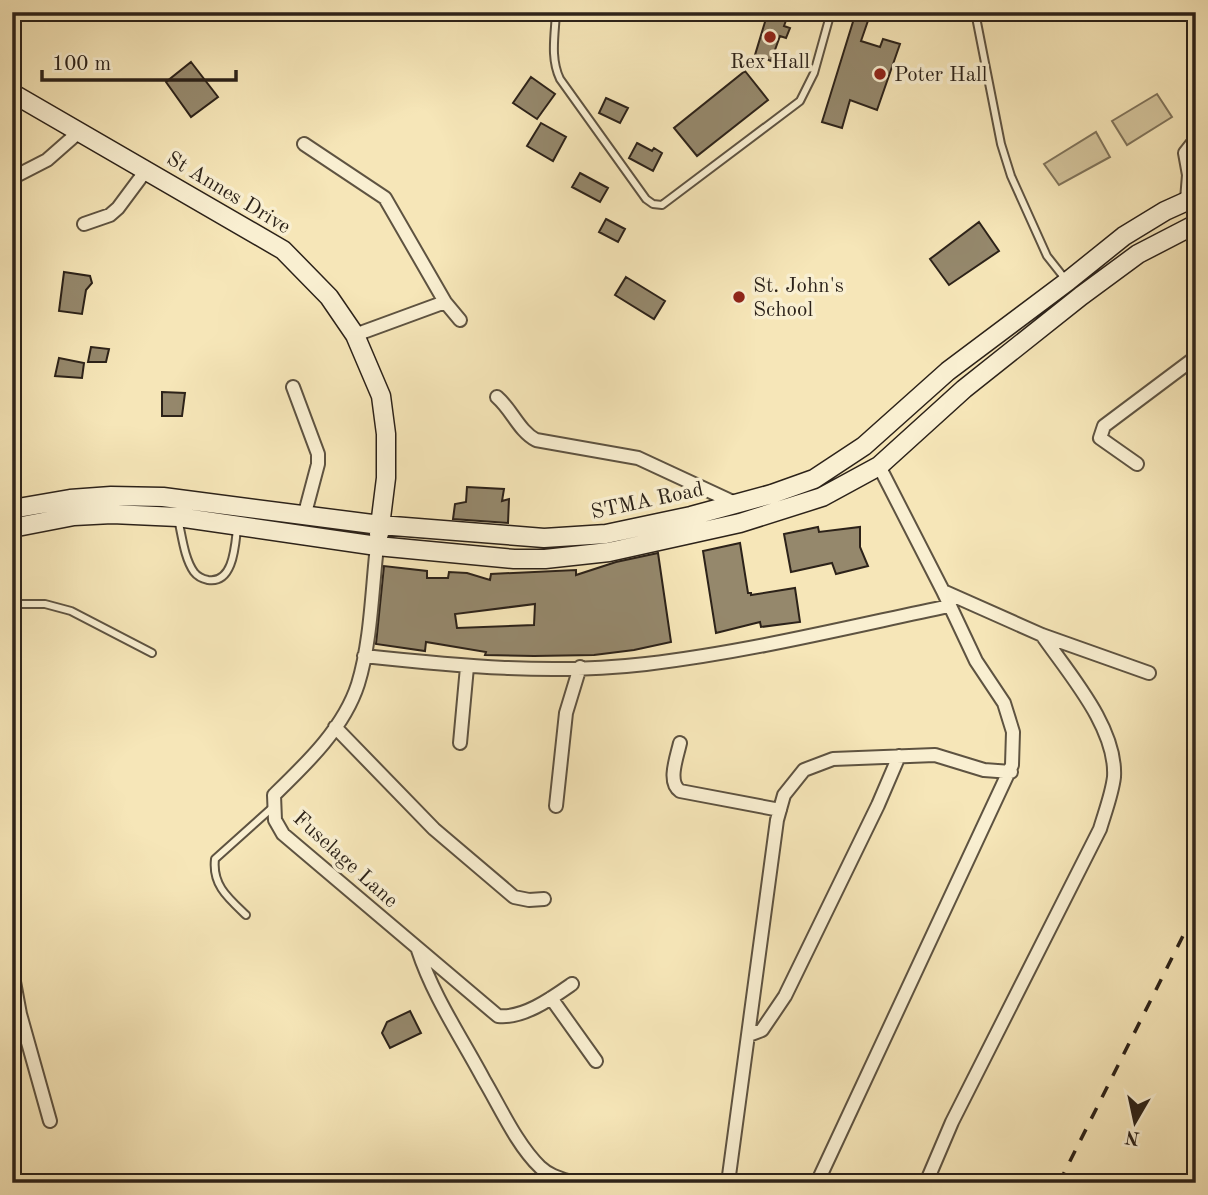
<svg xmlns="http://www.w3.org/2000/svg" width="1208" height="1195" viewBox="0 0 1208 1195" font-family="'Old Standard TT',serif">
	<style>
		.green { fill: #d4c59d; stroke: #80745b; stroke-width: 2 }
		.building { fill: #95886c; stroke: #2c2219; stroke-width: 2; fill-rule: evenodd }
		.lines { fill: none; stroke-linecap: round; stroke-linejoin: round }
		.lane-casing { stroke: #5e5341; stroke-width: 10 }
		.street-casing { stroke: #5e5341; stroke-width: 16 }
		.secondary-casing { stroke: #2c2219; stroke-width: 21 }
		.lane { stroke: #f9efd1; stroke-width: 6 }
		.street { stroke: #f9efd1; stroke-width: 12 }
		.secondary { stroke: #f9efd1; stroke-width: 18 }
		.rail { stroke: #2c2219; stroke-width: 3.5; stroke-dasharray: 12 12; stroke-linecap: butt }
		.poi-dot { fill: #8f2418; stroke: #f9efd1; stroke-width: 2.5 }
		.labels { text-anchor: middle; stroke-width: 7; stroke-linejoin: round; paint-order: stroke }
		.poi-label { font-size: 21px; fill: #2c2219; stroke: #f9efd1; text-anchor: start }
		.street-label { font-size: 21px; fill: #2c2219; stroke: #f9efd1 }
	</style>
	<rect width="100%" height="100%" fill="#f6e6b8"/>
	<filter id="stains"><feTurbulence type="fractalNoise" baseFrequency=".00286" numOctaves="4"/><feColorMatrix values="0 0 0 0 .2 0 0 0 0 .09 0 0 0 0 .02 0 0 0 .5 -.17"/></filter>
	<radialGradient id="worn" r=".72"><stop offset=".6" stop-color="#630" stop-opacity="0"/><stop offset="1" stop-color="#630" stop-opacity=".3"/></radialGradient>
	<path class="green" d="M1157 94 1172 117 1127 145 1112 121Z
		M1096 132 1110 157 1059 185 1044 164Z"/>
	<path class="building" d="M768 12H789L784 26 790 28 786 38 780 36 771 61 755 55Z
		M856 12H871L861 41 880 47 883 39 900 44 877 110 850 100 842 128 822 122Z
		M191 62 218 97 191 117 166 82Z
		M745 71 768 100 697 156 674 128Z
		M531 77 555 94 537 119 513 103Z
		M606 98 628 108 620 123 599 113Z
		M541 123 566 137 553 161 527 146Z
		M637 143 652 151 654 148 662 153 653 171 629 158Z
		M580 173 608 188 600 202 572 187Z
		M606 219 625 229 618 242 599 232Z
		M979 222 999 251 949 285 930 259Z
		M64 272 90 276 92 283 86 290 82 314 59 311Z
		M626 277 665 301 654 319 615 295Z
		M91 347 109 349 106 362H88Z
		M59 358 84 363 82 378 55 376Z
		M162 392 185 393 182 416H162Z
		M467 487 504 489 502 501 509 499 508 523 453 519 455 504 466 502Z
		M818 527 819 532 860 527V547L868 566 836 574 832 563 791 572 784 534Z
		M740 543 748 593H751V595L795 588 800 622 761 627 760 622 716 633 703 551Z
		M658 553 671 642 634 650 594 655 534 656 485 655 486 652 426 642 425 651 376 644 384 566 427 571V578H448L449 572 467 573 490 580 491 574 576 570V575L616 562ZM535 604 534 625 457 628 455 614Z
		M410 1011 421 1033 390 1048 382 1033 387 1022Z"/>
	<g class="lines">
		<g class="lane-casing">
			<path id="lane" d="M556 12C555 35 550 58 560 79L646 199 653 204 662 205 800 101 814 73 831 12
				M975 12 1001 144 1011 176 1047 256 1066 280
				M178 519C182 535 184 558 194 572 197 576 203 579 208 580 233 584 235 547 237 529
				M12 604H45L71 611 152 653
				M246 915C228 898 212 885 215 859L273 807"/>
		</g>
		<g class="street-casing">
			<path id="street" d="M304 144 385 198 445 302
				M12 178 47 160 80 131
				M1187 200 1189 175 1185 153 1196 139
				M84 224 110 215 118 208 147 169
				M355 335 445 302 460 320
				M293 387 318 454V464L305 513
				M497 397C512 410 519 431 536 440L638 458 735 503
				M1137 464 1100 438 1104 426 1196 357
				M377 546C372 590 371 642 358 684 344 728 306 764 274 795L275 820 283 834 498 1016C523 1019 552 998 572 984
				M943 591 1042 635 1149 673
				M364 656C457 666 552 675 646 664 748 652 849 627 949 606
				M335 727 434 829 514 897 529 900 544 899
				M460 743 467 667
				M680 743C677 757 667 782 680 791L780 810
				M556 806 566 713 580 667
				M418 950C433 996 461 1037 484 1080 500 1107 517 1145 540 1167 549 1176 562 1179 574 1183
				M12 971 20 1014 50 1121
				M551 998 596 1061
				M749 1035 762 1030 785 996 878 805 899 756
				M728 1183 777 820 784 795 804 770 833 759 935 755 984 770 1011 772
				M817 1183 1012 765 1013 732 1004 703 976 661 943 591 879 466
				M926 1183 952 1122 1100 829C1105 812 1112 794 1114 777 1117 728 1069 674 1042 635"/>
		</g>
		<g class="secondary-casing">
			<path id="secondary" d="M12 93 283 250 329 297 355 335 381 396 386 434V478L379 534
				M12 509 70 499 111 496 163 497 380 525 544 538 606 534 691 516 772 494 814 479 864 446 948 371 1068 281 1124 236 1165 211 1196 197
				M12 528 74 516 112 514 178 517 377 546 514 559H545L609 552 740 523 822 497 879 466 964 389 1081 296 1138 254 1196 224"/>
		</g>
		<use href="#lane" class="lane"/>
		<use href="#street" class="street"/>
		<use href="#secondary" class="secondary"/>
		<path class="rail" d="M1059 1183 1196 910"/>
	</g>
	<g class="poi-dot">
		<circle cx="770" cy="37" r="7"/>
		<circle cx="880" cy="74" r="7"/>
		<circle cx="739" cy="297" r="7"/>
	</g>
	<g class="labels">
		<g class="poi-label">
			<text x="770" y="68" text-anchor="middle">Rex Hall</text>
			<text x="894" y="81">Poter Hall</text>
			<text x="753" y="292">St. John's<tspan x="753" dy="24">School</tspan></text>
		</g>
		<g class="street-label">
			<text transform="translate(229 192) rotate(31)" y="7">St Annes Drive</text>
			<text transform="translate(647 500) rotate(-12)" y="7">STMA Road</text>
			<text transform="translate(346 859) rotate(42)" y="7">Fuselage Lane</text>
		</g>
	</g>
	<rect width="1208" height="1195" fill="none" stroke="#f6e6b8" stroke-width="42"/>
	<rect x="14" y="14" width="1180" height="1167" fill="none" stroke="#2c2219" stroke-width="3.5"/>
	<rect x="21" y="21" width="1166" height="1153" fill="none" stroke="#2c2219" stroke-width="2"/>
	<g transform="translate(1135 1122) rotate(189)" stroke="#f9efd1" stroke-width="5" paint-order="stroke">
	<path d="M0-5L12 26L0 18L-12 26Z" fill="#2c2219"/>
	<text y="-10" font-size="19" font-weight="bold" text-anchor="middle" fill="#2c2219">N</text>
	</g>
	<path d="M42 70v10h194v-10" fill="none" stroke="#2c2219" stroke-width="3.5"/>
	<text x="52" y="70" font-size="21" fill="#2c2219" stroke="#f9efd1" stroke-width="5" paint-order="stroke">100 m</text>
	<rect width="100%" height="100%" filter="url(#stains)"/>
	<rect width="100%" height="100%" fill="url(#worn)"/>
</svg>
